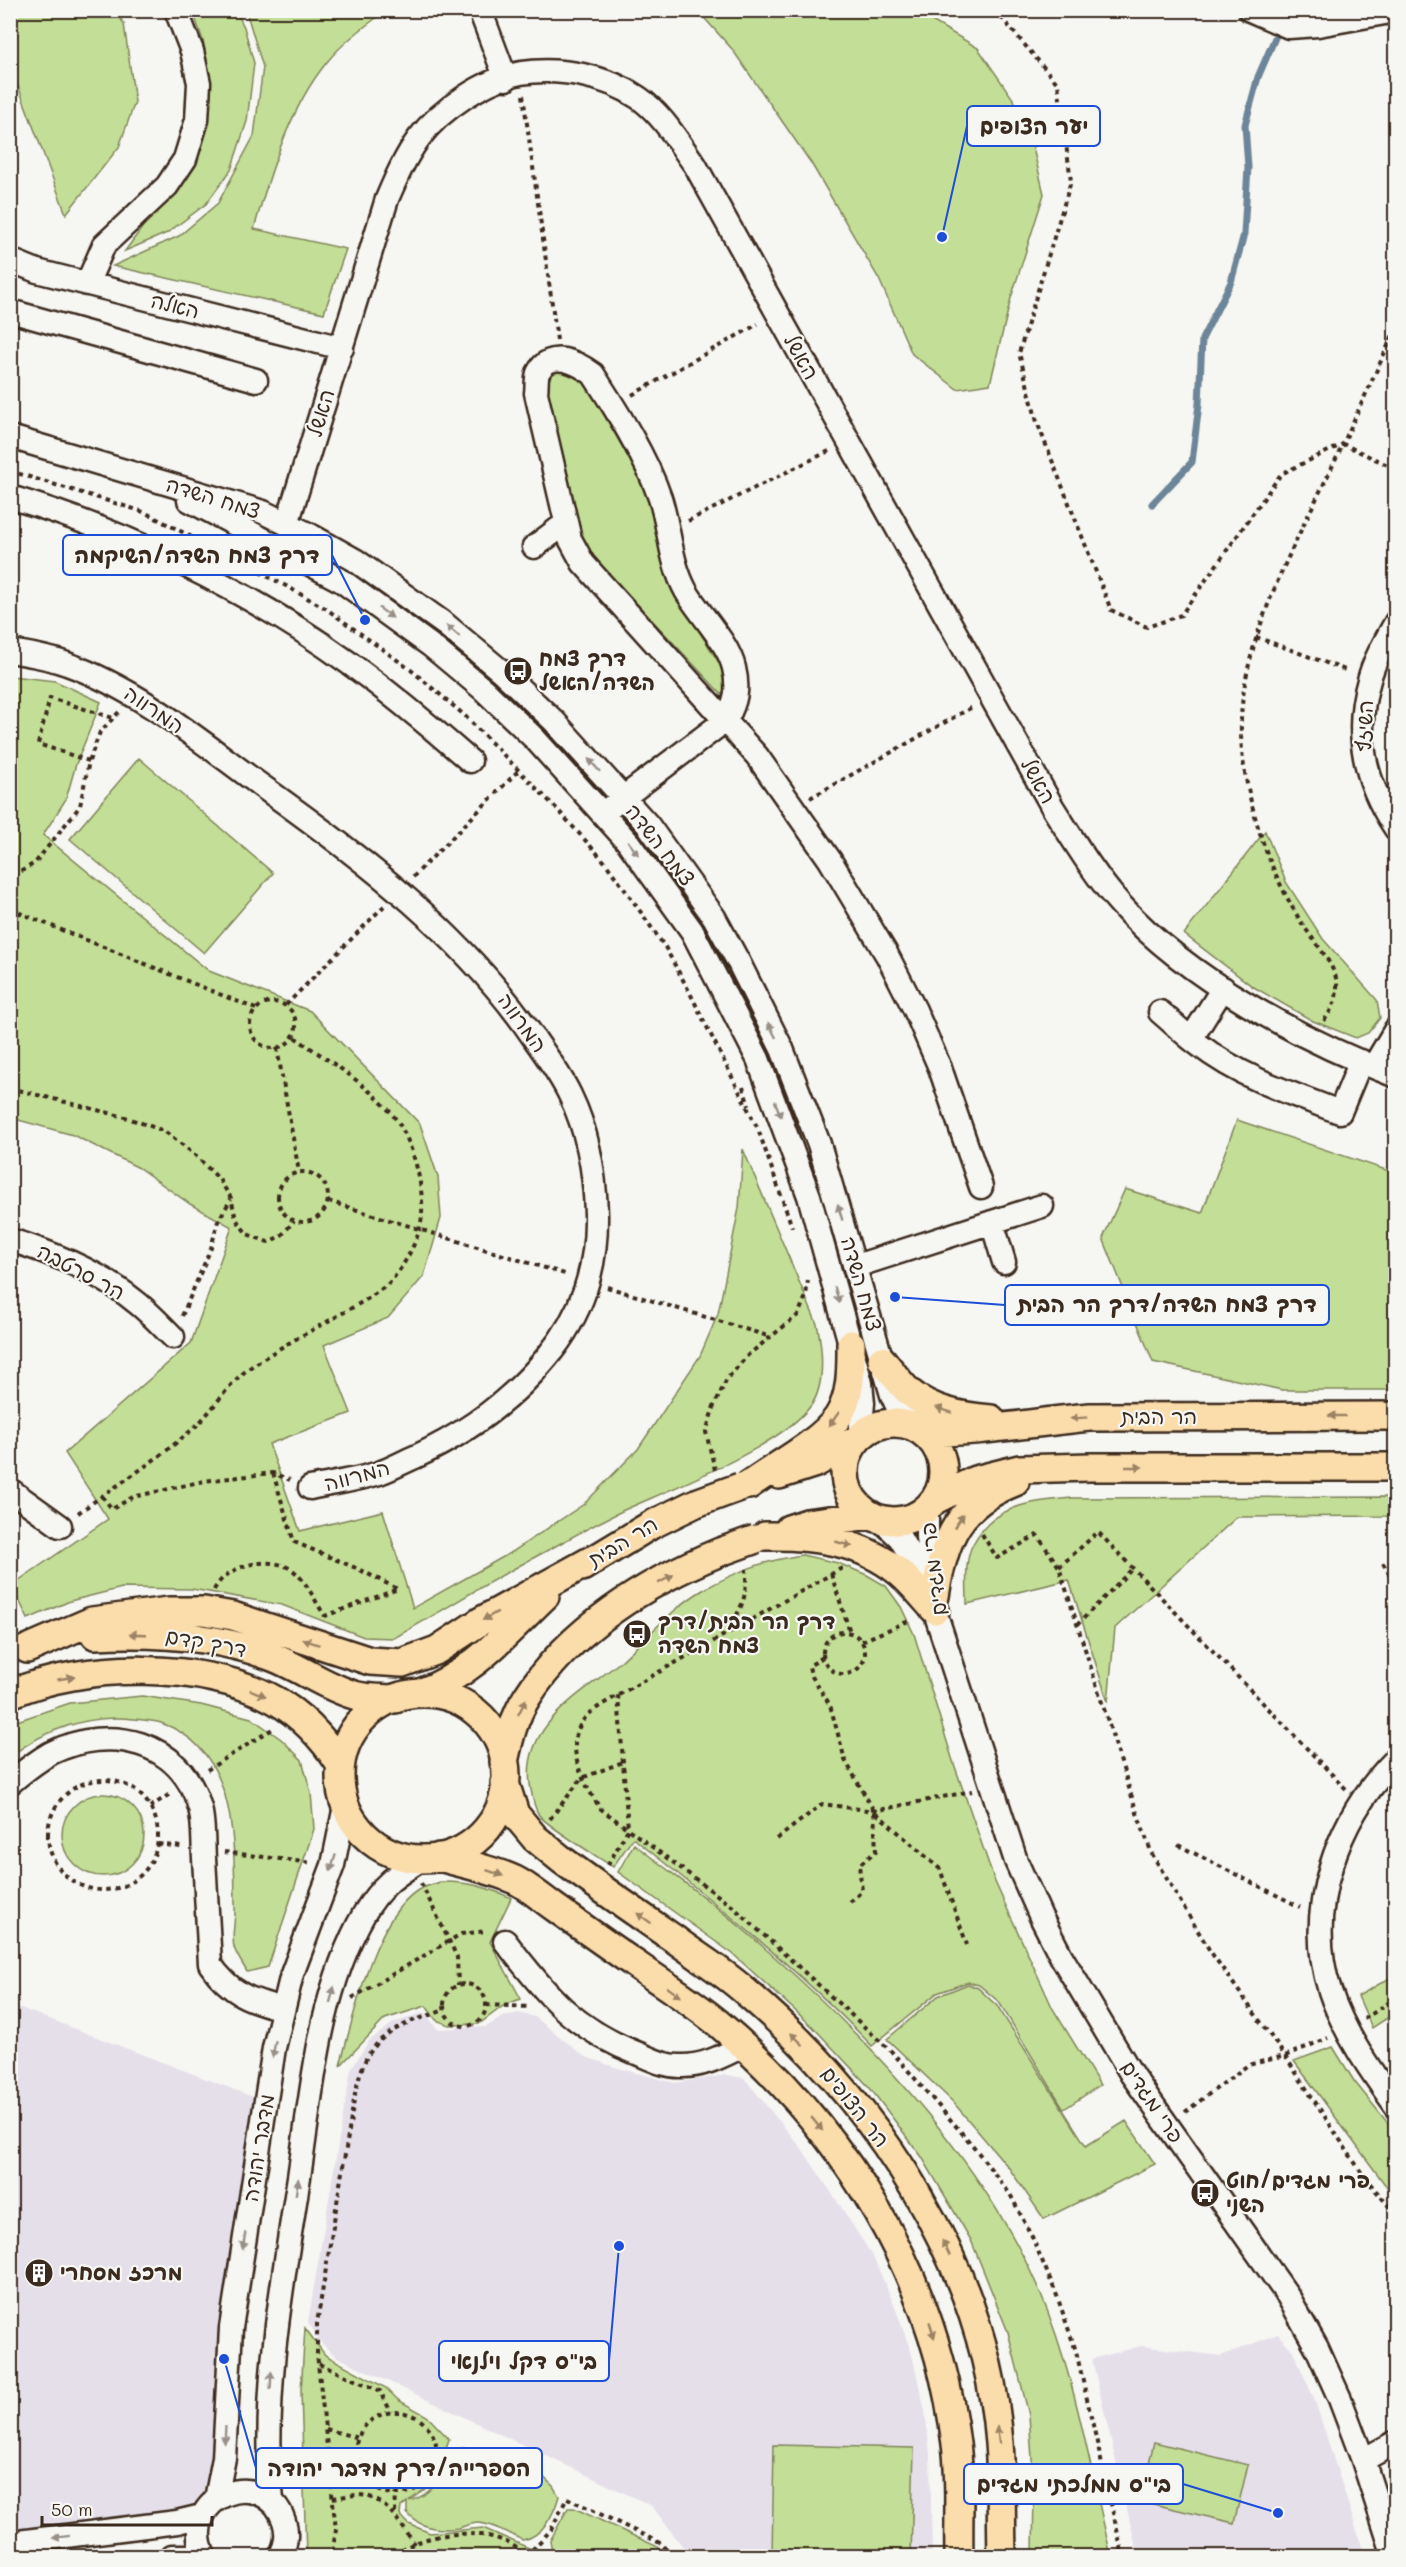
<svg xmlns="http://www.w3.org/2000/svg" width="1406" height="2567" viewBox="0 0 1406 2567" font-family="Mali,'Playpen Sans Hebrew',sans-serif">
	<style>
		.built { fill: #e5dfea }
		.green { fill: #c3de96; stroke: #7f845a; stroke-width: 1.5 }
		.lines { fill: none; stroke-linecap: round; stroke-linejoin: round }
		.stream { stroke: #6c8598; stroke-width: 7 }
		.minor-casing { stroke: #3b2a1e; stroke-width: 27 }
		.major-casing { stroke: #3b2a1e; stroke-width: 32 }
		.path { stroke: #3b2a1e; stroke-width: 4; stroke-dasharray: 4.5 4.5; stroke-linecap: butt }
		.minor { stroke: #f6f6f2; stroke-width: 22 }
		.major { stroke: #fbdcab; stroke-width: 27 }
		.major-bridge-casing { stroke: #3b2a1e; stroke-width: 32; stroke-linecap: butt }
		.major-bridge { stroke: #fbdcab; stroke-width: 27 }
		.oneway { fill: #989088 }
		.oneway2 { fill: #9b8364 }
		.labels { text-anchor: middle; stroke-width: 4.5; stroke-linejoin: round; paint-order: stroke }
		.street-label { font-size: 21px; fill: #3b2a1e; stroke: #f6f6f2 }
		.poi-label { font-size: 21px; font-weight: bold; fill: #3b2a1e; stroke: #f6f6f2; text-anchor: start }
		.leader { fill: none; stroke: #1d4ed8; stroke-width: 2 }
		.callout-dot { fill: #1d4ed8; stroke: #f6f6f2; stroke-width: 2 }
		.callout { fill: #f6f6f2; stroke: #1d4ed8; stroke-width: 2 }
		.callout-label { font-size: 22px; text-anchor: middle; font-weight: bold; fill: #3b2a1e }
	</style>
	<rect width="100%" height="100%" fill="#f6f6f2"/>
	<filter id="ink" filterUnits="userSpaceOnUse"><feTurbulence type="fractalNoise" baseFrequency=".0167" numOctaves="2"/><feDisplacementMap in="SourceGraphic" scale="12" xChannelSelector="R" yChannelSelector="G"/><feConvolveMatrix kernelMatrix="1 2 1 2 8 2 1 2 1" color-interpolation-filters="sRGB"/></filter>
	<g filter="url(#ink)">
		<path class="built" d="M10 2004 266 2102 221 2477 202 2516 11 2543Z
			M425 2012 437 2029 486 2027 503 2017 518 2013 535 2017 584 2056 614 2067 675 2083 726 2075 744 2078 802 2149 843 2210 873 2257 894 2304 912 2355 925 2411 930 2454 932 2556H690L652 2506 337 2357 321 2343 308 2322 351 2069 369 2041 393 2023Z
			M1278 2334 1293 2351 1315 2401 1365 2556H1138L1092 2359 1141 2346 1221 2356Z"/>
		<path class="green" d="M11 10 116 11 124 24 135 102 119 147 66 214 11 67Z
			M193 11H236L244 27 254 63 247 121 231 170 206 204 167 233 125 251 150 217 183 182 201 141 210 95 204 44Z
			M246 11H386C366 25 343 42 327 62 290 107 270 173 254 229L346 249 324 313 113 266 179 236 218 203 254 136 263 67Z
			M698 11H915L978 48 1026 118 1044 194 1011 298 990 384 957 389 912 354 879 279 811 163 732 49Z
			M560 370 573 373 585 382 643 483 676 595 723 669 726 684 725 698 592 556 580 535 548 392C548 381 549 373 560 370Z
			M11 676 55 681 101 702 76 764 66 799 43 835 209 971 310 1011 420 1124 438 1177 441 1218 424 1276 388 1318 324 1345 351 1413 269 1444 300 1531 383 1511 413 1608 512 1552 584 1504 638 1449 700 1356 718 1314 739 1208 743 1149 817 1324C822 1346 826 1383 812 1404 783 1446 673 1488 624 1510 600 1522 575 1535 552 1548 498 1576 447 1608 394 1638L364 1637 282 1605 192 1589 122 1588 70 1601 28 1619 12 1585 108 1519 65 1453 191 1343 232 1227 190 1204 139 1168 73 1135 11 1118Z
			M139 758 273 873 204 953 70 839Z
			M1265 831 1286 882 1323 939 1377 1000 1380 1018 1368 1033 1356 1038 1313 1021 1252 986 1184 934Z
			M1237 1120 1395 1173V1390H1282L1153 1362 1103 1238 1125 1189 1202 1213Z
			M1395 1497V1516L1237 1517 1115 1628 1108 1702 1069 1580 967 1604C967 1586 964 1560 973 1544 994 1504 1032 1502 1072 1498Z
			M802 1555 838 1563 867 1575 886 1586 901 1607 914 1634 952 1758 995 1882 1053 2009 1100 2085 1064 2109 999 2002 979 1985 968 1982 937 1993 872 2046C798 1969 717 1904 633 1838L613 1867C600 1858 545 1825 539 1815 533 1806 532 1794 530 1784 522 1725 581 1694 620 1662 647 1638 672 1608 703 1590 737 1571 763 1561 802 1555Z
			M142 1696 201 1705 251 1718 281 1739 302 1760 311 1793 314 1829 268 1967 247 1972C243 1964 236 1955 234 1947 231 1935 236 1919 235 1906 234 1840 237 1749 161 1723 153 1720 142 1720 134 1719 90 1714 45 1729 11 1756V1723L70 1703Z
			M62 1835a41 41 0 1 1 82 0a41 41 0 1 1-82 0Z
			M634 1844C671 1873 710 1900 745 1931 857 2027 980 2153 1039 2290 1075 2374 1090 2468 1111 2556H1033L1034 2487 1029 2415 1008 2332 971 2240 922 2157 870 2088 813 2027 733 1954 618 1872Z
			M440 1882C466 1881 487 1887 511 1898L490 1942 521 1999 506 2004 479 2024 449 2025 436 2020 426 2006 385 2019 340 2066C353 2018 374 1918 418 1890 424 1886 433 1885 440 1882Z
			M1395 1975V2013L1372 2028 1358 1996Z
			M968 1984 978 1988 998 2007 1086 2146 1126 2121 1155 2164 1044 2219 1009 2168 953 2102 887 2039 938 1996Z
			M1333 2047 1354 2081 1395 2132V2198L1294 2061Z
			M305 2328 325 2355 386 2388 398 2400 427 2416 449 2439 443 2458 429 2486 409 2501C434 2496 442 2473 450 2452L463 2448 483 2451 539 2473 553 2486 559 2496C554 2514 543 2536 523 2540 510 2535 492 2523 478 2523 472 2523 465 2526 459 2528 439 2531 420 2528 407 2513V2502L401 2507 400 2515 409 2524 430 2533 483 2528 547 2556H306L301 2391Z
			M1154 2442 1248 2465 1234 2523 1140 2501Z
			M774 2445 914 2448 911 2556 772 2555Z
			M568 2508H574L658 2547 663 2556H563L552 2552 550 2541Z"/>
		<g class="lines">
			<path class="stream" d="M1152 504 1192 462 1199 404 1202 339 1231 282 1244 234 1248 167 1245 125 1258 77 1287 10"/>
			<g class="minor-casing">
				<path id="minor" d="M480 10 506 79
					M1250 10 1289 27 1318 25 1396 11
					M10 260 37 271 342 348
					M87 284 104 245 167 186 185 159 197 120 199 83 192 51 176 10
					M10 311 256 380
					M10 437 263 512 312 536 355 560 446 625 501 671 554 721 648 825 714 917 739 963 782 1049 819 1144 892 1395 899 1410 912 1426
					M10 497C130 533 248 590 349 663 391 693 431 727 470 761
					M189 500 342 581 430 645 484 690 535 739 628 842 692 931 758 1059 809 1196 861 1383 863 1403 860 1436
					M287 524 387 199C396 178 405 157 419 138 440 110 485 79 521 73 560 67 607 76 639 98 663 115 678 142 695 165L1053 808C1074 841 1095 876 1121 905 1188 979 1303 1041 1396 1076
					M534 547 566 523
					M1396 622C1386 640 1374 660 1369 680 1353 735 1365 783 1396 829
					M10 651C29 654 49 657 67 664 140 690 201 742 263 787 364 859 466 937 536 1041 548 1058 561 1076 570 1095 588 1132 595 1174 596 1214 597 1269 582 1315 547 1357 511 1401 467 1433 415 1457 403 1462 391 1469 379 1473 357 1480 333 1483 310 1488
					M603 813 726 720C736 702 739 689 734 668 728 642 700 615 686 591 670 562 670 529 660 498 646 457 617 411 593 374 578 363 550 348 538 373 536 378 537 387 536 393L570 539 583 563 757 756 830 860 887 955 915 1010 940 1068 981 1187
					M1160 1012C1173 1023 1185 1035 1199 1045 1240 1077 1292 1094 1340 1112L1361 1061
					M1191 1039 1223 988
					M1374 1066 1396 1029
					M992 1222 1004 1262
					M10 1240C53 1253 101 1273 136 1302 149 1312 161 1325 173 1337
					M856 1266 1042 1206
					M10 1490 60 1526
					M927 1507V1537L932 1583
					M880 1519 900 1538 925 1581 1016 1861 1041 1917 1061 1956 1132 2075 1288 2296 1317 2348 1340 2399 1363 2460 1394 2556
					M1396 1759C1338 1817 1303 1909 1330 1991 1344 2033 1370 2070 1396 2106
					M10 1783C23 1772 37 1761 51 1753 110 1724 181 1740 200 1808 204 1823 203 1843 204 1858 206 1893 208 1928 210 1964 231 1994 249 2000 283 2009
					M505 1941C545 1994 575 2030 639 2054 653 2060 667 2067 683 2066 705 2066 724 2055 743 2046
					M1363 2460 1396 2442
					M216 2499 224 2458 231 2328 274 2048 292 1974 333 1865 345 1806
					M272 2501C262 2392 282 2285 299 2177 312 2090 319 1992 364 1914 381 1885 395 1876 422 1859
					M10 2543 177 2522 202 2516
					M172 2556H191
					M204 2556C177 2495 265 2464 284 2521 288 2533 286 2546 280 2556"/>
			</g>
			<g class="major-casing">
				<path id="major" d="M882 1360C891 1371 900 1384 910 1393 932 1411 963 1417 991 1419
					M845 1472a49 49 0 1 1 98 0a49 49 0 1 1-98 0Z
					M923 1432C979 1433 1034 1422 1090 1417L1396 1416
					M779 1475 816 1463 856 1440
					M749 1485C775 1466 820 1443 838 1417 852 1395 851 1368 851 1344
					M935 1500 975 1480 1019 1469 1090 1467H1396
					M789 1529 807 1523 871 1515
					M765 1536C813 1535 862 1541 900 1573 913 1584 924 1598 935 1610
					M582 1567 651 1525 696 1503
					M935 1596C944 1538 958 1504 1015 1482
					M95 1635C153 1632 212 1635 267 1655 297 1665 323 1686 354 1695 367 1699 381 1698 395 1699
					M27 1649 92 1621 169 1611H204L233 1616 370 1661 402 1663 437 1650 481 1621 597 1557
					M420 1693C474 1673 504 1635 545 1596
					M340 1776a83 83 0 1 1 166 0a83 83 0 1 1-166 0Z
					M10 1694C84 1662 205 1661 275 1700 303 1716 323 1738 340 1764
					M504 1762C509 1739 514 1717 527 1697 570 1629 647 1582 720 1552
					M505 1783 515 1814 535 1838 562 1860C600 1888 638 1914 677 1941 700 1958 725 1973 746 1992 878 2104 986 2267 999 2443 1002 2481 1001 2519 1002 2556
					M439 1857C464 1864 491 1869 515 1880 529 1887 541 1898 554 1907 582 1927 610 1947 638 1966 665 1985 694 2003 719 2024 845 2130 936 2278 956 2444 961 2480 958 2519 959 2556"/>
			</g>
			<path class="path" d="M995 10 1058 84 1071 181 1019 353 1037 422 1111 610 1147 627 1181 615 1281 474 1343 444 1396 328
				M523 95 557 340
				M632 395 758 324
				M10 471 144 512 286 586 325 608 411 670 463 714 556 808 604 861 633 901 665 947 688 989 757 1127
				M688 521 829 451
				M1256 637 1348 671
				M89 761 38 744 50 698 113 718
				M810 798 974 706
				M10 870 13 876 10 899
				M13 876 35 863 80 806 89 761 100 732 119 712
				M413 877 520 769
				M10 909 256 1009
				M250 1025a23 23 0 1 1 46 0a23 23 0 1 1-46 0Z
				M286 1005 384 906
				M1324 1021C1332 1009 1338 999 1337 984 1336 965 1311 938 1301 922 1279 886 1263 849 1253 809 1245 780 1240 749 1241 719 1245 626 1304 528 1343 444L1396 469
				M277 1048 299 1172
				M743 1087 749 1106
				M10 1088 125 1117 164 1131 192 1152 219 1179 231 1198 236 1219 247 1234 268 1242 281 1236 294 1221
				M759 1132 792 1227
				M278 1197a25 25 0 1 1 50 0a25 25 0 1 1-50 0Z
				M328 1201 568 1275
				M607 1287 771 1337
				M182 1316 211 1248 218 1221 231 1199
				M715 1470 706 1432 714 1406 727 1379 748 1355 798 1315 806 1296 808 1280
				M273 1473 294 1542 356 1568 398 1589 325 1616 324 1620
				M102 1496 112 1509 133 1497 204 1481 273 1473 290 1480
				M78 1513C117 1485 159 1459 195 1427 215 1408 228 1383 251 1367 279 1347 311 1331 341 1314 357 1305 376 1295 390 1282 402 1269 414 1247 419 1231 429 1201 414 1142 395 1118 369 1084 327 1060 293 1036
				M982 1534 997 1558 1037 1535 1059 1567 1137 1813 1152 1854 1210 1951 1285 2056 1363 2175 1396 2215
				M1383 1563 1396 1586
				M1059 1567 1098 1532 1346 1789
				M842 1568 601 1705C596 1709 590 1712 586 1717 561 1744 584 1785 601 1809L732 1906 893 2053 974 2147 1010 2194 1032 2237 1056 2293 1076 2351 1123 2556
				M831 1574 850 1632
				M214 1590C226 1564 275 1553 296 1573 308 1584 316 1603 325 1616
				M1077 1625 1133 1568
				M727 1631C742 1608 747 1598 746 1569
				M823 1653a21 21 0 1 1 42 0a21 21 0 1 1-42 0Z
				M862 1641 911 1620
				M823 1657 809 1666 811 1675 830 1705 845 1760 874 1811 940 1869 967 1945
				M207 1770 274 1728
				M48 1835a55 55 0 1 1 110 0a55 55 0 1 1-110 0Z
				M150 1807 170 1794
				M550 1819 582 1778 623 1762
				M777 1839 822 1804 874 1811 972 1791
				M158 1844 181 1847
				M1178 1845 1300 1907
				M224 1852 312 1863
				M608 1865 628 1829 618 1695
				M421 1883 457 1957 458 1985
				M850 1902 862 1891 859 1865 876 1851 874 1811
				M444 2005a21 21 0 1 1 42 0a21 21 0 1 1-42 0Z
				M352 1998 461 1934 486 1931
				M486 2005 530 2007
				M1364 2019 1396 1998
				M1185 2112 1248 2065 1285 2056 1328 2038
				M319 2364 380 2391 391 2412
				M355 2453a41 41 0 1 1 82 0a41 41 0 1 1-82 0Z
				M326 2429 358 2438
				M333 2498C341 2497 350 2495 358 2495 384 2495 402 2525 414 2544
				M395 2513 396 2494
				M324 2556 333 2548 336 2530 317 2354V2323L355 2094 360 2074 367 2056 379 2041 394 2030 412 2021 445 2010
				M394 2556C422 2530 498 2523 525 2556
				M526 2556 551 2530 567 2498 660 2543 667 2550 668 2556"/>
			<use href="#minor" class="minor"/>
			<use href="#major" class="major"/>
			<g class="major-bridge-casing">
				<path id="major-bridge" d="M696 1503 740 1487
					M720 1552 756 1539"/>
			</g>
			<use href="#major-bridge" class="major-bridge"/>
		</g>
		<defs><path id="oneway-solid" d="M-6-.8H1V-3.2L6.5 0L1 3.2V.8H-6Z" transform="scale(1.5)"/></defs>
		<g class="oneway">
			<use href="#oneway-solid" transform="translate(386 613) rotate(36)"/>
			<use href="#oneway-solid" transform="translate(453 631) rotate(-140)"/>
			<use href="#oneway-solid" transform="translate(594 765) rotate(-132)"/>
			<use href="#oneway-solid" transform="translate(633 848) rotate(53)"/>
			<use href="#oneway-solid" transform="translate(772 1030) rotate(-117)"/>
			<use href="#oneway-solid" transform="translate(778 1109) rotate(69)"/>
			<use href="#oneway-solid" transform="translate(840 1212) rotate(-106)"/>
			<use href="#oneway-solid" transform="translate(837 1295) rotate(74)"/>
			<use href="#oneway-solid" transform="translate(333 1863) rotate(108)"/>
			<use href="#oneway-solid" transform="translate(332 1995) rotate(-75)"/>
			<use href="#oneway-solid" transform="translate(274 2049) rotate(101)"/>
			<use href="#oneway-solid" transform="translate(297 2187) rotate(-81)"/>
			<use href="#oneway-solid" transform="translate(244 2241) rotate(99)"/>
			<use href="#oneway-solid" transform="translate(271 2380) rotate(-87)"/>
			<use href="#oneway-solid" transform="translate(225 2435) rotate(93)"/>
			<use href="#oneway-solid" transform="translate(61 2537) rotate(173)"/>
		</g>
		<g class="oneway2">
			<use href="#oneway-solid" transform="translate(944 1410) rotate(-161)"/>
			<use href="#oneway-solid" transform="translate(1337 1416) rotate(180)"/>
			<use href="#oneway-solid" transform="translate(1079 1418) rotate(176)"/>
			<use href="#oneway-solid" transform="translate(834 1419) rotate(127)"/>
			<use href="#oneway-solid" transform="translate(1134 1467)"/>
			<use href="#oneway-solid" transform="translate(959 1521) rotate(-55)"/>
			<use href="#oneway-solid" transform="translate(844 1544) rotate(16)"/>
			<use href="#oneway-solid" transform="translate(666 1579) rotate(-29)"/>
			<use href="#oneway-solid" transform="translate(490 1616) rotate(151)"/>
			<use href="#oneway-solid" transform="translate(138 1634) rotate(-178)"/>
			<use href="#oneway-solid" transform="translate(311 1642) rotate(-161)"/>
			<use href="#oneway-solid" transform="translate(66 1678) rotate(-10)"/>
			<use href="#oneway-solid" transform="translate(258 1693) rotate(23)"/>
			<use href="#oneway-solid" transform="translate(522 1707) rotate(-64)"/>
			<use href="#oneway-solid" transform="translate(495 1873) rotate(19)"/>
			<use href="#oneway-solid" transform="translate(644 1918) rotate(-145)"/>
			<use href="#oneway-solid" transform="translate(674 1992) rotate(35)"/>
			<use href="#oneway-solid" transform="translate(797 2039) rotate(-136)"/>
			<use href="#oneway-solid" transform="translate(817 2124) rotate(50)"/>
			<use href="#oneway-solid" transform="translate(946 2248) rotate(-116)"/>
			<use href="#oneway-solid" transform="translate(932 2330) rotate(73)"/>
			<use href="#oneway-solid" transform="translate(998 2435) rotate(-97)"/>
		</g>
	</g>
	<defs>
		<g id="bus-disc" transform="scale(1.5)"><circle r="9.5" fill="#3b2a1e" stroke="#f6f6f2"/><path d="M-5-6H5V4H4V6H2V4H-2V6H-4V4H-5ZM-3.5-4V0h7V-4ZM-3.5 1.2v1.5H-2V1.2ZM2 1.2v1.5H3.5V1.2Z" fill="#fff"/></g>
		<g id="building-disc" transform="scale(1.5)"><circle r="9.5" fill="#3b2a1e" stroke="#f6f6f2"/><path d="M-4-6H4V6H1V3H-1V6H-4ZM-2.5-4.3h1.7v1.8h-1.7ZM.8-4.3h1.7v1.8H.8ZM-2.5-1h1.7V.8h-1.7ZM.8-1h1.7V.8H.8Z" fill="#fff"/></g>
	</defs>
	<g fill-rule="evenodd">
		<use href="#bus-disc" x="518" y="671"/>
		<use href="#bus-disc" x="637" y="1634"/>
		<use href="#bus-disc" x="1205" y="2193"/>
		<use href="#building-disc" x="39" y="2273"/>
	</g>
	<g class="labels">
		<g class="street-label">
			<text transform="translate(175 306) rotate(14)" y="7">האלה</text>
			<text transform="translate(801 357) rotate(61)" y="7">האשל</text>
			<text transform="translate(321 413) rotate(-73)" y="7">האשל</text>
			<text transform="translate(213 498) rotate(17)" y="7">צמח השדה</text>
			<text transform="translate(154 710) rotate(34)" y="7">המרווה</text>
			<text transform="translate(1365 726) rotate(-88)" y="7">השיזף</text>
			<text transform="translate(1038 781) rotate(61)" y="7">האשל</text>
			<text transform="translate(660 845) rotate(52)" y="7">צמח השדה</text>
			<text transform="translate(522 1023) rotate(54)" y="7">המרווה</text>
			<text transform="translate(81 1272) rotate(28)" y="7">הר סרטבה</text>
			<text transform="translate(861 1284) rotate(74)" y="7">צמח השדה</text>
			<text x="1159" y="1424">הר הבית</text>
			<text transform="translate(357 1476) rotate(-15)" y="7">המרווה</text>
			<text transform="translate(623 1542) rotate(-31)" y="7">הר הבית</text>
			<text transform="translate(934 1569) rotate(-97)" y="7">פרי מגדים</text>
			<text transform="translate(206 1643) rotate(10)" y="7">דרך קדם</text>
			<text transform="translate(1152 2102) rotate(56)" y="7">פרי מגדים</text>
			<text transform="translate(855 2107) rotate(52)" y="7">הר הצופים</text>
			<text transform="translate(259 2148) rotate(-81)" y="7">מדבר יהודה</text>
		</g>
		<g class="poi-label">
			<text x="539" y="666">דרך צמח<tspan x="539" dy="24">השדה/האשל</tspan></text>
			<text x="658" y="1629">דרך הר הבית/דרך<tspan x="658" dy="24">צמח השדה</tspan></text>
			<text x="1226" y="2188">פרי מגדים/חוט<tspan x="1226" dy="24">השני</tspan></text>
			<text x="60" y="2280">מרכז מסחרי</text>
		</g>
	</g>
	<path class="leader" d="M942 237L967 126M365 620L332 555M895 1297L1005 1305M619 2246L609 2361M224 2359L256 2468M1278 2513L1183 2484"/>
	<g class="callout-dot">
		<circle cx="942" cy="237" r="6"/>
		<circle cx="365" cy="620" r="6"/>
		<circle cx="895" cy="1297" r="6"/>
		<circle cx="619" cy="2246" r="6"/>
		<circle cx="224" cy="2359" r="6"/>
		<circle cx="1278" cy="2513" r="6"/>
	</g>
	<g class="callout">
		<rect x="967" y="106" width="133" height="40" rx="6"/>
		<rect x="63" y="535" width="269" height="40" rx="6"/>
		<rect x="1005" y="1285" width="324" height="40" rx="6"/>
		<rect x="439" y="2341" width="170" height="40" rx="6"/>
		<rect x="256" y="2448" width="286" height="40" rx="6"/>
		<rect x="964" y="2464" width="219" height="40" rx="6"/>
	</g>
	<g class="callout-label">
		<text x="1034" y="134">יער הצופים</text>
		<text x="197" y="563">דרך צמח השדה/השיקמה</text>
		<text x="1167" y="1312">דרך צמח השדה/דרך הר הבית</text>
		<text x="524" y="2369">בי"ס דקל וילנאי</text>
		<text x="399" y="2476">הספרייה/דרך מדבר יהודה</text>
		<text x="1074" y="2492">בי"ס ממלכתי מגדים</text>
	</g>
	<rect width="1406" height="2567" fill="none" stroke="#f6f6f2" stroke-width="36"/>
	<rect x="18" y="18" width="1370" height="2531" fill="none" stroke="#3b2a1e" stroke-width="2" filter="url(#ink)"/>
	<path d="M42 2516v9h170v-9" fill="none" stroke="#3b2a1e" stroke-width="3"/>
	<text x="51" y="2516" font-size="18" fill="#3b2a1e" stroke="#f6f6f2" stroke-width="4.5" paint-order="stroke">50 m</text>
</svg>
